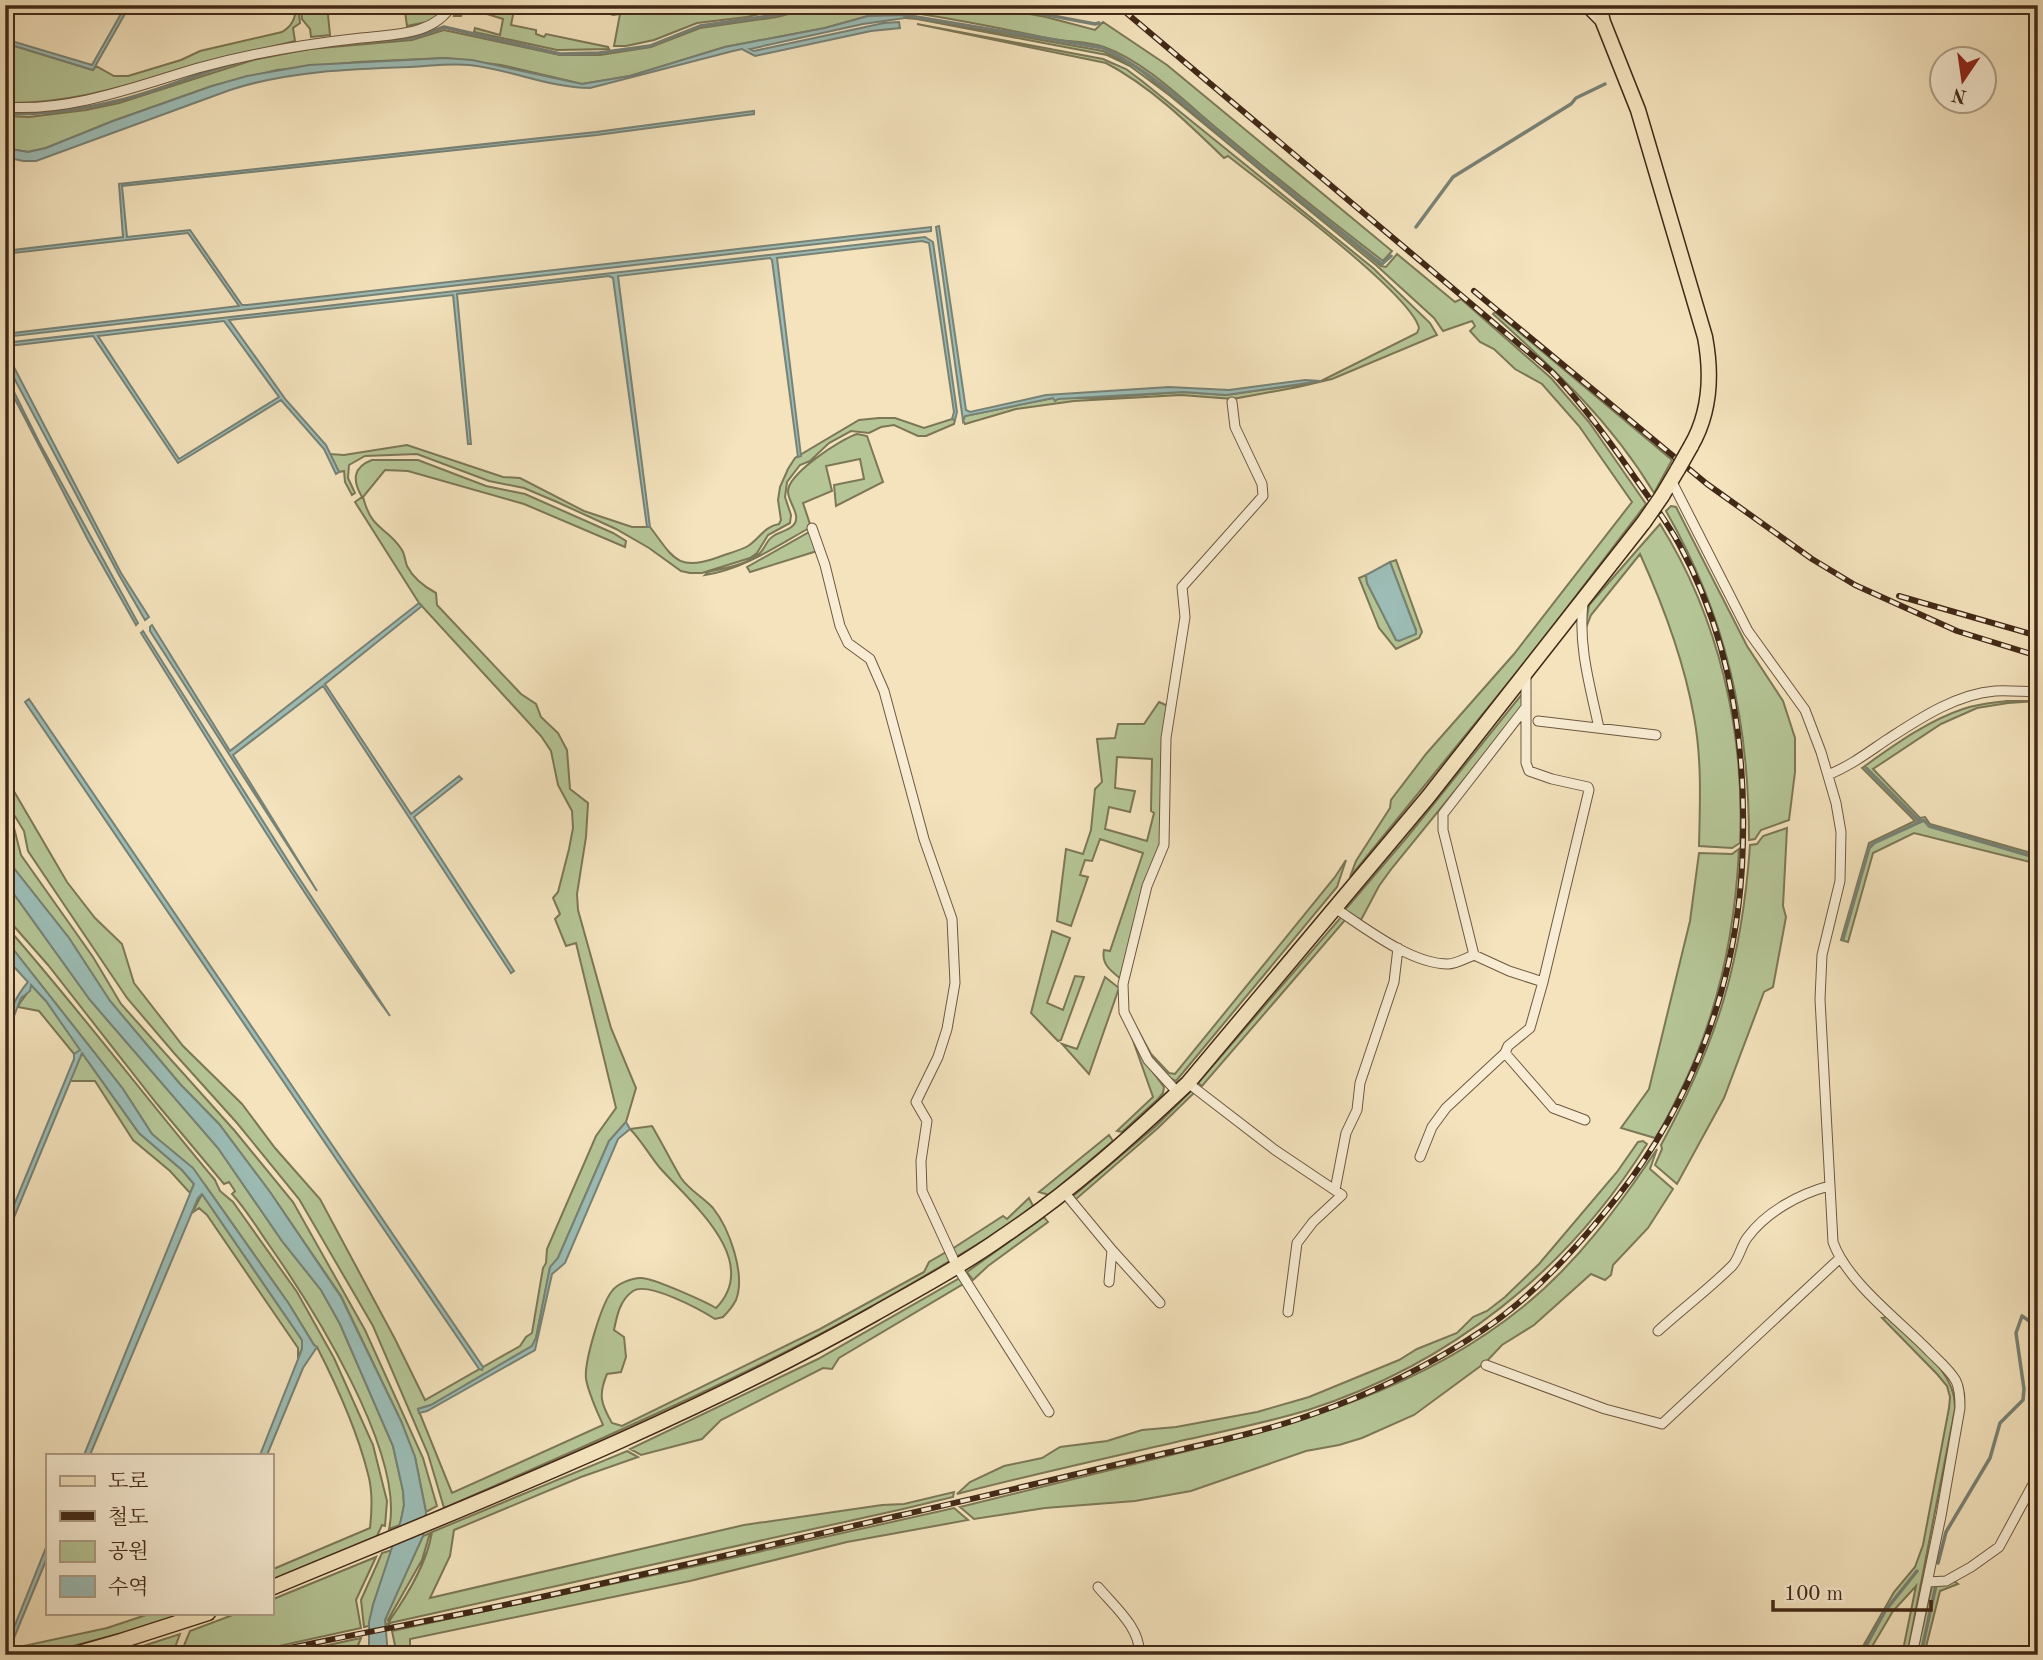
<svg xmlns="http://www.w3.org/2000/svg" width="2043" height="1660" viewBox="0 0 2043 1660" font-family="'Old Standard TT','Noto Serif KR',serif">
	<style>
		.green { fill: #b5c596; stroke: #7c7756; stroke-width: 2; fill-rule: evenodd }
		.water { fill: #9cbdb6; stroke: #788276; stroke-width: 2; fill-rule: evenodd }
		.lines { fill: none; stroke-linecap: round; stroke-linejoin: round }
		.stream { stroke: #788276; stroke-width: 3.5 }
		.street-casing { stroke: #6e5840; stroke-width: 11 }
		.secondary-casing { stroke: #422917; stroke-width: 15 }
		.primary-casing { stroke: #422917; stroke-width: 17 }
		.street { stroke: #f8edd4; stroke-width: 9 }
		.secondary { stroke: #f8edd4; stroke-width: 12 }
		.primary { stroke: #f4e3bd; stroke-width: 14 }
		.rail-casing { stroke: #422917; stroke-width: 6 }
		.rail { stroke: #f8edd4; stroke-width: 3.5; stroke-dasharray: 10; stroke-linecap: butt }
		.primary-bridge-casing { stroke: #422917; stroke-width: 17; stroke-linecap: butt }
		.primary-bridge { stroke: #f4e3bd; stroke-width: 14 }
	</style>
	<rect width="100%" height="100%" fill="#f4e3bd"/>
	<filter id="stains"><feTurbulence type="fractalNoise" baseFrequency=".00286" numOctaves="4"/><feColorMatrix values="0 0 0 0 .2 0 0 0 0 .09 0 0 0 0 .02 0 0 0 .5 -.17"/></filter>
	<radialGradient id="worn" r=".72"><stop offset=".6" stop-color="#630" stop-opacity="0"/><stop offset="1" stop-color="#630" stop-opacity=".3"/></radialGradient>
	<path class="green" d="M295 5H298L300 23 293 28 295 41C255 51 215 61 175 72 118 88 64 104 5 103V43L93 70 96 66 114 76H128L181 60 200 51 282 32C292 26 297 18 295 5Z
		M301 5H327L330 35 311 37 310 29 302 19Z
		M404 5H449L432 21 407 26Z
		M458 5H515L511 25 536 30V34L544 37 546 34 608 47 609 49 557 50 474 32 475 28 500 35 503 19 465 7 461 16H454Z
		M586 5H797L747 17 697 23 654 40 626 46H614L620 14 613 15Z
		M822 5H981L1046 17 1095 30 1103 22 1167 65 1392 251 1383 261C1328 219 1274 176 1220 131 1186 103 1146 62 1104 47 1088 41 1069 42 1052 39 1003 29 954 18 905 12L904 15 868 16 825 28 725 47 630 76 582 84 501 65 445 58 358 62 277 70 212 86 113 121 46 148 28 152 5 148V116L29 117 86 110 119 103 253 60 309 49 412 40 444 30 560 55H600L651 47 700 28 777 17Z
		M908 16 1103 51 1135 66 1381 266 1386 267 1397 254 1455 302 1461 299 1551 378 1589 422 1646 504 1530 656 1350 877 1356 861 1390 808 1391 800 1426 754 1514 654 1632 502 1579 426 1542 384 1515 369 1494 349 1480 342 1470 331 1475 326 1472 321 1443 331 1434 318 1376 265 1169 95 1130 66 1107 55 917 19 905 18Z
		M917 24 1103 59 1126 69 1142 81 1373 268 1430 323 1437 335 1332 379 1298 387 1233 399 1181 395 1074 401 1016 409 965 424 963 421 965 416 1053 398H1095L1183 392 1226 395 1298 385 1321 381 1417 333 1419 328C1411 293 1263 184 1228 156L1224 158C1188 123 1150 86 1106 63Z
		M1495 312 1672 460 1654 493C1610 420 1555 370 1493 314Z
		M879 418H895L924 428 952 419 955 420 954 424 926 436H918L894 425 881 427 869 433 851 431 829 443 810 461 800 465 787 482 785 497 791 515 790 523 768 535 757 553 750 558 702 573H690L681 571 649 548 616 529 557 502 524 488 489 481 417 454 365 456 349 465 348 478 355 493 352 495 345 482 344 471 339 472 330 454 344 455 407 445 503 477 520 478 584 511 632 527H650C673 557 677 572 716 558 726 554 739 551 748 546 759 539 765 526 779 524L781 520 778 500 780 487 788 469 795 458 859 420Z
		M857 434 867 436 883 482 836 506 834 485 864 479 860 459 826 466 832 491 803 503 811 527C777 546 744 569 705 575L708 572C725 568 746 565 759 554 765 549 766 541 772 537 779 531 791 531 795 523 800 514 788 501 788 492 787 474 841 439 857 434Z
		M372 460H418L486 486 525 494 613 533 626 541 625 547 524 504 408 471 385 470 363 497C372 532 387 526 402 550 405 555 405 561 407 566 413 578 425 587 436 593L437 605 521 694 536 704 541 717 558 733 567 750 570 789 588 803 586 837 577 894 578 910 611 1028 636 1088 626 1122 609 1141 558 1258 550 1268 536 1338 532 1346 431 1405 418 1409 452 1493 603 1425C597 1411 589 1395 586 1379 584 1362 601 1305 612 1291 617 1284 631 1278 641 1278 653 1278 704 1301 716 1308 763 1260 689 1201 660 1168 649 1155 642 1141 630 1129L652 1126C662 1143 671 1161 681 1178 689 1190 703 1197 713 1208 729 1228 746 1274 736 1300 733 1306 728 1312 723 1317L715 1319C701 1310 648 1281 633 1291 620 1300 617 1315 614 1330L624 1337 626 1357 621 1372 607 1374C598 1395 601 1404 612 1423L622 1426 820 1329 924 1272 929 1262 948 1251 951 1260C790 1359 617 1432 444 1508L428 1454 373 1326 299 1199 237 1123 174 1053 127 998 28 851 24 831 5 800V776L67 882 95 918 122 944 134 983 183 1046 242 1104 275 1148 320 1199 395 1339 425 1400 520 1346 526 1337 532 1333 543 1268 546 1263 547 1249 596 1136 616 1108 576 943 566 946 555 919 560 914 553 898 558 892 569 849 573 828 572 811 558 785 551 751 541 736 419 603 355 502 362 497C352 480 353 467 372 460Z
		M1671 506 1676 507 1747 646 1783 701 1795 738V772L1789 820 1761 830 1755 839 1749 840C1749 720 1726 616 1666 511Z
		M1660 524C1719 618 1745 732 1740 843L1732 848 1699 846C1700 804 1702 759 1694 717 1684 660 1664 607 1640 554L1591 615 1584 633 1589 605Z
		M811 531 817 551 750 572 747 567Z
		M1396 560 1422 632 1419 638 1396 649 1379 628 1359 578 1366 575 1367 583 1396 640 1415 634 1416 630 1390 562Z
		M1522 694 1523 707 1392 868 1379 886 1361 920 1344 911 1408 836Z
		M2007 701H2038L2008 703 1977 708 1941 724 1873 769 1920 818 1925 817 1930 824 2038 855V864L1914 833 1873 853 1848 942 1841 940 1869 843 1915 821 1862 768C1893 746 1927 721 1963 709 1977 704 1992 703 2007 701Z
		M1159 702 1168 706 1161 844 1121 979C1111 971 1101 964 1104 950L1110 951 1143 853 1100 839 1092 861 1085 860 1080 875 1088 877 1071 926 1057 921 1066 849 1083 854 1091 830 1095 789 1102 782 1097 739 1115 738 1118 724H1144ZM1117 757 1152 759 1151 811 1154 813 1147 841 1105 829 1109 807 1130 812 1135 791 1115 788Z
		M14 828 21 855 93 957 121 1004 234 1130 293 1202 365 1330 423 1458 437 1506 426 1512 415 1457 401 1421 341 1296 270 1192 219 1124 180 1084 110 1001 69 938 5 857V840Z
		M1787 828 1783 906 1786 917 1773 987 1764 992 1724 1098 1677 1184 1655 1165 1662 1149 1661 1145C1717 1043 1742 961 1750 845L1757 844 1763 836Z
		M1739 849C1735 934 1717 1019 1678 1096 1671 1110 1664 1125 1655 1138L1621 1128 1649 1089 1690 921 1699 853 1732 854Z
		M1346 860 1337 887 1176 1081C1153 1074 1138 1032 1128 1012L1151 1054 1169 1073 1175 1074 1335 877Z
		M5 887 11 890 90 1000 218 1148 282 1241 321 1290 340 1324 393 1446 403 1491 404 1505 400 1525 389 1529C406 1453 310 1303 267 1242 256 1226 245 1208 232 1194L235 1191 229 1182 224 1184 157 1104 48 965 5 916Z
		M1342 916 1346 919 1202 1086 1198 1083Z
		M5 925C78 1008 144 1096 215 1180L220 1191 233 1202 297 1292 334 1358 373 1445 387 1501 385 1526 382 1525 377 1536 271 1580V1570L370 1528C372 1510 373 1491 368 1474 357 1430 337 1386 317 1347L314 1345 289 1304 205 1185 152 1134 123 1089 5 939Z
		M1052 931 1070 938 1047 1003 1063 1010 1075 976 1084 977 1061 1040 1058 1041 1031 1013Z
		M1105 977 1119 988 1089 1074 1062 1044 1077 1049Z
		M31 985 46 1001 81 1050 74 1054 39 1011 18 1007C21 999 29 994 31 985Z
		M1130 1032 1144 1060 1164 1087 1163 1093 1158 1099 1122 1132 1117 1131 1153 1097Z
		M82 1053 139 1133 182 1170 194 1184 190 1193 170 1171 133 1140 95 1081H69Z
		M1192 1090 1195 1092 1158 1128 1075 1200 1072 1197 1156 1126Z
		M1109 1135 1113 1141 1049 1195 1039 1192Z
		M1643 1141 1647 1144C1567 1271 1451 1364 1308 1410 1269 1422 1229 1430 1189 1439 1112 1457 1034 1474 957 1494L970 1482 1004 1466 1042 1458 1060 1447 1107 1441 1142 1430 1176 1427 1257 1412 1309 1397 1399 1360 1417 1349 1457 1333 1473 1317 1487 1311 1505 1297 1539 1264 1617 1172 1638 1142Z
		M1657 1149 1650 1169 1673 1189 1648 1228 1613 1265 1611 1275 1605 1280 1591 1274 1534 1325 1502 1345 1486 1362 1414 1415 1362 1438 1339 1445 1306 1451 1191 1491 1135 1501 1045 1508 974 1519 960 1507C1031 1489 1101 1472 1171 1455 1297 1424 1421 1390 1524 1306 1578 1262 1619 1206 1657 1149Z
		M202 1194 302 1340V1349L298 1358V1348L207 1215 199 1208 192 1213Z
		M1029 1198 1033 1206 1006 1227 956 1257 952 1249 1003 1216 1007 1219Z
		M1044 1217 1048 1222 988 1266 973 1280 967 1272Z
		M960 1278 963 1284 839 1358 832 1369 823 1368 721 1420 702 1439 641 1455 630 1449 818 1359Z
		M1888 1317C1912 1343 1957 1370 1955 1409L1907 1655H1902L1916 1586 1893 1611 1867 1655H1858L1894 1592 1915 1567 1923 1545 1949 1408 1950 1397 1947 1386 1937 1374 1882 1318Z
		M627 1451 638 1457 581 1477 454 1530 450 1556 430 1598 744 1525 882 1505 904 1504 954 1492 953 1497 903 1509 390 1623V1620C408 1594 427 1563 432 1532Z
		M954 1508 968 1520 847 1542 690 1581 410 1639V1655H397L392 1631 691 1567Z
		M430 1533 422 1560 388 1620 389 1624H385L386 1615 423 1536Z
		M392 1550 373 1605 369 1626 364 1627 361 1600 382 1553Z
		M376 1557 356 1600 361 1628 238 1655H180L190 1631 238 1613H271V1600Z
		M1954 1581 1958 1584 1940 1591 1926 1647 1978 1655H1918V1647L1932 1586Z
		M152 1613H188L119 1634 38 1655H5V1650L107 1628Z
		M180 1634 174 1650 169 1651 168 1655H115Z
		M361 1638 354 1655H282Z"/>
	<path class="water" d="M126 5H130L93 70 5 43V39L92 65Z
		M904 15 905 18 863 24 750 49 754 51 884 23 899 22 900 28 871 31 755 56 742 49 733 51 590 88C549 88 510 69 469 65 450 63 430 66 411 67 350 69 288 71 230 90L36 161H23L5 157V148L28 152 46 148 113 121 212 86 247 76 309 65 445 58 472 60 582 84 630 76 725 47 825 28 868 16Z
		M754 111V114L597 135 122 186 127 237 190 230 242 305H247L931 227V231L5 337V334L239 306 188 233 5 254V251L123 237 119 184 596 132Z
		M939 226 966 410 970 412 1046 395 1169 387 1229 390 1305 380 1321 381 1226 395 1183 392 1058 399 1055 401 1053 398 965 416 963 421 936 227Z
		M925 237 933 242 957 412 955 420 952 419 954 412 929 243 922 241 777 258 801 456 798 457 772 260 770 258 618 276 650 527H647L613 278 609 276 457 294 471 444H468L453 295 229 320 286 400 326 445 339 472 336 474 324 449 281 400 178 463 93 336 9 346 5 350 121 573 149 617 145 620 119 575 5 361V343ZM224 321 279 397 179 459 98 336Z
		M5 374 39 442 138 623 136 625 88 540 5 380Z
		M1390 562 1416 631V634L1399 641 1396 640 1367 583 1366 575Z
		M419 603 422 606 325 684 411 814 459 776 462 779 414 817 514 971 511 973 323 686 233 755 317 891 150 631V627L152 625 230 751Z
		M143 631 295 872 390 1016C300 893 222 762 141 633Z
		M29 699 483 1367 482 1370 479 1369 25 702Z
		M5 857 69 938 110 1001 180 1084 219 1124 270 1192 341 1297 401 1421 415 1457 426 1512 423 1536 385 1620 388 1655H363L369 1649V1622L373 1605 401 1520 404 1505 403 1491 393 1446 340 1324 321 1290 282 1241 218 1148 90 1000 11 890 5 887Z
		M5 939 123 1089 152 1134 193 1168 289 1304 314 1345 317 1347 303 1368 267 1455H260L302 1349V1340L202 1194 198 1198 90 1455H84L194 1184 182 1170 139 1133 82 1053 5 1239V1227L74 1059V1054L80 1050 46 1001 31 985 30 991 21 998 5 1039C5 1019 15 997 28 982L5 957Z
		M626 1122 630 1129 618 1139 565 1263 552 1274 535 1350 427 1411 419 1413 418 1409 431 1405 532 1346 536 1338 550 1267 558 1258 609 1141Z
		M47 1545V1558L9 1650H5Z"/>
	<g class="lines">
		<path class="stream" d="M995 5 1095 24 1099 23
			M1265 5 1272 12 1283 5
			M904 15 1103 48C1151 71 1191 109 1231 143 1279 183 1328 222 1378 261L1382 264 1391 256
			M359 42 413 38 444 27 560 54 599 53 650 46 700 26 776 15 815 5
			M5 114C42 114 81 110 117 101 157 92 195 74 235 63
			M1416 227 1453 177 1571 104 1576 98 1605 84
			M1866 768 1918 820 1925 821 1929 826 2038 858
			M1843 939 1869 848 1874 843 1922 821
			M1938 1563 1946 1532 1990 1458 2000 1423 2023 1400 2024 1389 2016 1333 2022 1316 2038 1327
			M1936 1585 1922 1649 1966 1655
			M1861 1655 1885 1611 1917 1571"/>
		<g class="street-casing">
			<path id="street" d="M5 107C71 112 137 86 198 68 252 53 306 44 361 38 394 34 433 36 452 5
				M1672 482 1748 631 1805 710 1821 752 1836 803 1841 832 1840 881 1822 955 1820 999 1833 1242C1847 1282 1900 1321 1930 1352 1939 1361 1950 1370 1956 1381 1960 1389 1960 1399 1960 1408L1941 1516 1912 1655
				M812 528 825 565 840 626 848 643 870 659 884 691 924 839 952 919 955 983 947 1029 938 1057 916 1102 927 1121 921 1161 922 1191 957 1267 1049 1412
				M1583 603C1578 646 1590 686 1599 728
				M1526 674V763L1529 771 1552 779 1588 787 1589 790 1543 982
				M1538 721 1656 735
				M1828 775C1852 765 1867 753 1888 739 1919 719 1956 694 1995 691 2009 690 2024 692 2038 692
				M1335 908C1365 928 1411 964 1448 964 1456 964 1466 958 1474 955L1509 971 1543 982 1530 1028 1508 1046 1505 1053 1553 1108 1585 1120
				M1474 955 1443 830V814L1526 707
				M1188 1083 1275 1150 1342 1195 1313 1222 1297 1243 1288 1312
				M1178 1093 1148 1060 1124 1012 1123 984 1147 886 1164 845 1166 738 1185 617 1182 587 1263 496 1262 484 1235 427 1232 402
				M1420 1157 1432 1127 1446 1108 1505 1053
				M1335 1190 1346 1133 1357 1110 1360 1083 1394 982 1398 948
				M1064 1192 1112 1250 1109 1282
				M1112 1250 1160 1303
				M1658 1331C1682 1309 1709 1289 1732 1266 1739 1259 1741 1246 1747 1238 1766 1212 1799 1194 1829 1186
				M1486 1365 1605 1409 1662 1424 1839 1259
				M1928 1582 1946 1581 1971 1567 1999 1547 2038 1475
				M1098 1587C1113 1605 1142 1629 1139 1655"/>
		</g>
		<g class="secondary-casing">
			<path id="secondary" d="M1586 5 1603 22"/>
		</g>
		<g class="primary-casing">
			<path id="primary" d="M1599 5 1603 22 1638 110 1705 337C1712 374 1710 413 1691 446
				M1662 496 1678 469
				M271 1588C475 1503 681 1423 874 1314 918 1289 963 1265 1005 1235 1071 1191 1131 1137 1188 1083L1428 797 1644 522
				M72 1655 121 1641 208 1613"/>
		</g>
		<use href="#street" class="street"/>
		<use href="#secondary" class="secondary"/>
		<use href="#primary" class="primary"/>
		<g class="rail-casing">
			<path id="rail" d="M1474 291 1707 484 1812 559 1855 585 1957 631 2038 656
				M1899 596 2038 636
				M257 1655C334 1638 413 1624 490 1608 626 1579 761 1547 897 1516 978 1498 1059 1478 1140 1459 1198 1445 1258 1434 1313 1414 1373 1393 1431 1365 1483 1330 1535 1295 1579 1245 1618 1196 1692 1102 1735 987 1742 867 1748 756 1733 643 1679 544 1666 520 1649 498 1633 475 1608 439 1582 403 1552 372L1117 5"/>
		</g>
		<use href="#rail" class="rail"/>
		<g class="primary-bridge-casing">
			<path id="primary-bridge" d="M1678 469 1691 446
				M1644 522 1662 496"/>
		</g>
		<use href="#primary-bridge" class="primary-bridge"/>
	</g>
	<rect width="2043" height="1660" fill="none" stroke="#f4e3bd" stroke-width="28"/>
	<rect x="7" y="7" width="2029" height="1646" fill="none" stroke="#422917" stroke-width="3.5"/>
	<rect x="14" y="14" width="2015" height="1632" fill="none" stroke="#422917" stroke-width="2"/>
	<rect x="46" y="1454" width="228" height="161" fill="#f8edd4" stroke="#af9f88" stroke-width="2"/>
	<rect x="60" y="1476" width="35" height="10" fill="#f4e3bd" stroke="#af9f88" stroke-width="2"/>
	<text x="108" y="1488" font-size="21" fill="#422917">도로</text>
	<rect x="60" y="1511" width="35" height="10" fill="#422917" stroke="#af9f88" stroke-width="2"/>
	<text x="108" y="1524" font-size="21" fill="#422917">철도</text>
	<rect x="60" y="1541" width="35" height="21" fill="#b5c596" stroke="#af9f88" stroke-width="2"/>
	<text x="108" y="1558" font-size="21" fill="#422917">공원</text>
	<rect x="60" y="1576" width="35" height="21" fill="#9cbdb6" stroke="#af9f88" stroke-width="2"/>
	<text x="108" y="1594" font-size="21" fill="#422917">수역</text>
	<g transform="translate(1963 80) rotate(193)"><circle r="33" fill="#f8edd4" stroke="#af9f88" stroke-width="2"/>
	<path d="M0-5L12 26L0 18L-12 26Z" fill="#8f2418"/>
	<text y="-10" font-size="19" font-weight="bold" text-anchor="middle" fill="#422917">N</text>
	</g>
	<path d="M1773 1600v10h158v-10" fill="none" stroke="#422917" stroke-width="3.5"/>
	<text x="1784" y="1600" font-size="21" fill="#422917" stroke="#f8edd4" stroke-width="5" paint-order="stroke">100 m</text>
	<rect width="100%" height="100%" filter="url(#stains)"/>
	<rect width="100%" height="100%" fill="url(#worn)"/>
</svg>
